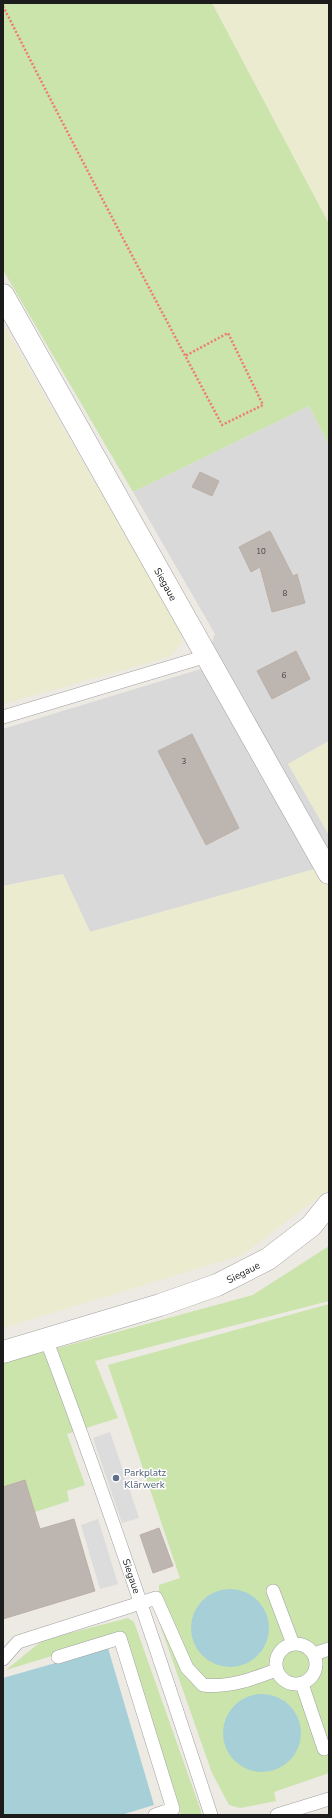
<svg xmlns="http://www.w3.org/2000/svg" width="332" height="1818" viewBox="0 0 332 1818" font-family="'Nunito Sans',sans-serif">
	<style>
		.residential { fill: #dad9d9 }
		.farmland { fill: #eaebcf }
		.grass { fill: #cae4ac }
		.parking { fill: #dcdcdc }
		.water { fill: #a6cfd8 }
		.building { fill: #bdb5b0; stroke: #bdb0a7 }
		.lines { fill: none; stroke-linecap: round; stroke-linejoin: round }
		.service-casing { stroke: #a0a0a0; stroke-width: 14 }
		.minor-casing { stroke: #a0a0a0; stroke-width: 23 }
		.path { stroke: #ef7a72; stroke-width: 2.5; stroke-dasharray: 2 2; stroke-linecap: butt }
		.service { stroke: #fff; stroke-width: 13 }
		.minor { stroke: #fff; stroke-width: 22 }
		.service-dot { fill: #5c6f8a; stroke: #fff; stroke-width: 1.5 }
		.labels { text-anchor: middle; stroke-width: 3; stroke-linejoin: round; paint-order: stroke }
		.number-label { font-size: 8px; fill: #444241 }
		.street-label { font-size: 10px; fill: #1c1c1c; stroke: #fff }
		.service-label { font-size: 10px; fill: #4e5e75; stroke: #fff; text-anchor: start }
	</style>
	<rect width="100%" height="100%" fill="#ede9e3"/>
	<path class="residential" d="M309 406 329 445V741L288 764 329 835V865L90 932 63 874 3 886V729L201 669 215 634 133 492Z"/>
	<path class="farmland" d="M212 3H329V224Z
		M3 324 180 629 182 643 169 657 3 704Z
		M329 741V835L288 764Z
		M329 865V1189L242 1255 3 1328V886L63 874 90 932Z"/>
	<path class="grass" d="M3 3H212L329 224V445L309 406 133 492 3 270Z
		M329 1246V1301L95 1361 118 1418 67 1434 85 1485 67 1491 69 1501 35 1512 25 1481 3 1487V1363L253 1295Z
		M329 1304V1773L274 1792 276 1801 240 1808 229 1805 212 1773 159 1622V1585L180 1578 108 1365Z
		M128 1618 134 1622 201 1811V1815H181L123 1634 6 1670 43 1640Z"/>
	<path class="parking" d="M110 1432 139 1518 122 1523 93 1438Z
		M98 1519 118 1584 100 1589 81 1525Z"/>
	<path class="water" d="M191 1628a39 39 0 1 1 78 0a39 39 0 1 1-78 0Z
		M108 1648 154 1805 121 1815H3V1678Z
		M223 1733a39 39 0 1 1 78 0a39 39 0 1 1-78 0Z"/>
	<path class="building" d="M200 472 219 481 212 496 192 487Z
		M270 531 293 576 297 574 305 603 272 612 260 567 251 572 239 547Z
		M296 651 310 679 272 699 257 671Z
		M192 734 239 828 206 845 158 751Z
		M25 1480 40 1529 74 1519 95 1591 3 1619V1487Z
		M159 1528 173 1566 153 1573 140 1535Z"/>
	<g class="lines">
		<g class="service-casing">
			<path id="service" d="M3 717 207 656
				M46 1339C106 1496 159 1655 211 1815
				M273 1591 293 1644
				M276 1664a20 20 0 1 1 40 0a20 20 0 1 1-40 0Z
				M314 1654 329 1649
				M58 1657 120 1638 173 1809 155 1815
				M3 1659 18 1642 156 1598 187 1668 203 1685C228 1688 253 1679 276 1670
				M302 1684 324 1749
				M277 1815 329 1799"/>
		</g>
		<g class="minor-casing">
			<path id="minor" d="M3 295 329 873
				M3 1352 160 1305 217 1285 268 1259 311 1226 329 1204"/>
		</g>
		<path class="path" d="M3 6C74 147 148 286 222 425L263 405 228 333 185 356"/>
		<use href="#service" class="service"/>
		<use href="#minor" class="minor"/>
	</g>
	<circle class="service-dot" cx="116" cy="1478" r="4"/>
	<g class="labels">
		<g class="number-label">
			<text x="261" y="554">10</text>
			<text x="285" y="596">8</text>
			<text x="284" y="678">6</text>
			<text x="184" y="764">3</text>
		</g>
		<g class="street-label">
			<text transform="translate(166 584) rotate(61)" y="4">Siegaue</text>
			<text transform="translate(243 1272) rotate(-27)" y="4">Siegaue</text>
			<text transform="translate(132 1576) rotate(71)" y="4">Siegaue</text>
		</g>
		<g class="service-label">
			<text x="124" y="1476">Parkplatz<tspan x="124" dy="12">Klärwerk</tspan></text>
		</g>
	</g>
	<rect width="332" height="1818" fill="none" stroke="#1c1c1c" stroke-width="8"/>
</svg>
